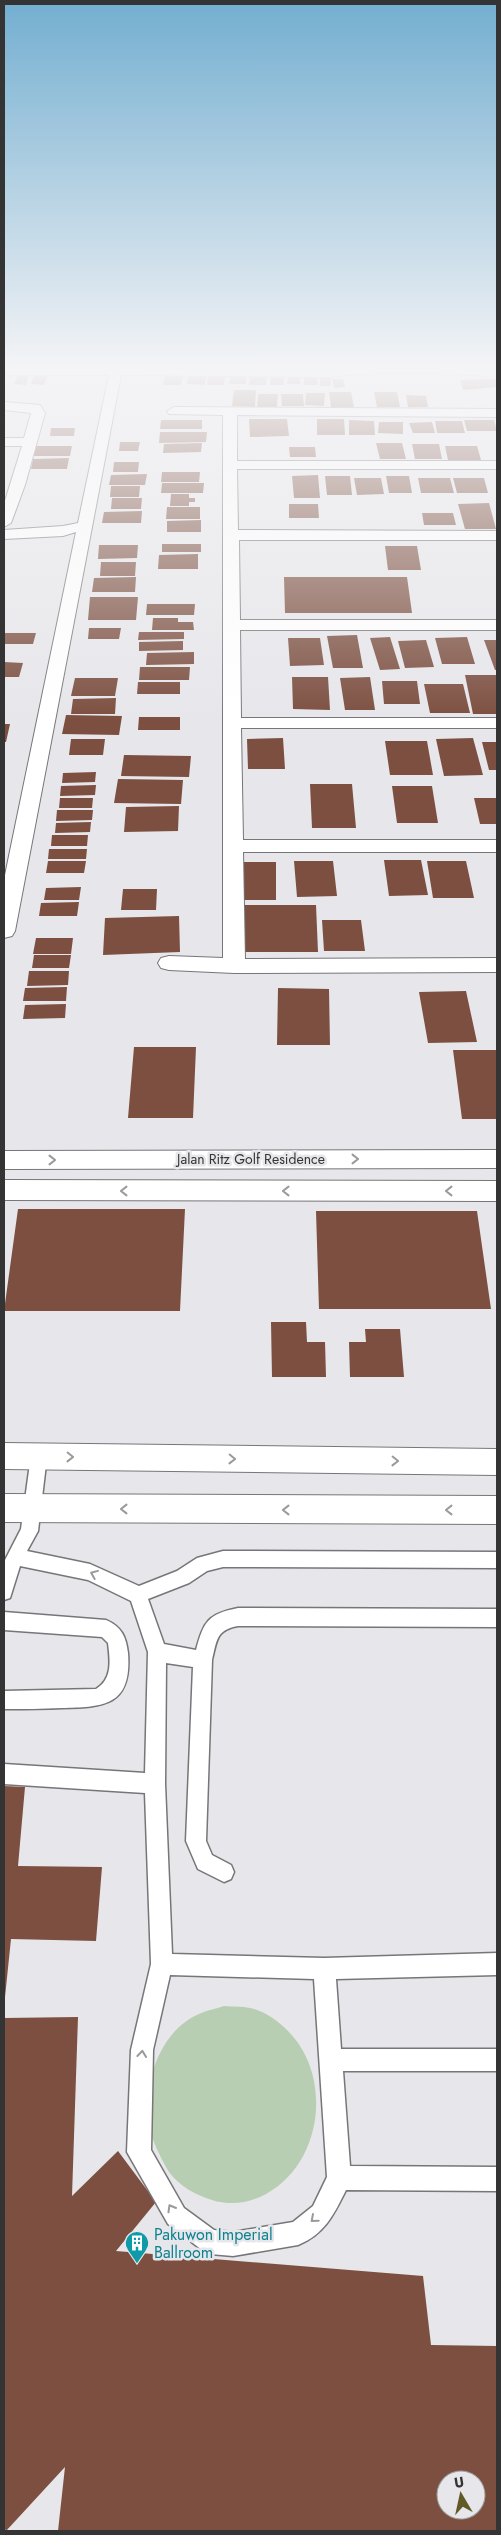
<svg xmlns="http://www.w3.org/2000/svg" width="501" height="2535" viewBox="0 0 501 2535" font-family="Jost,sans-serif">
	<style>
		.green { fill: #b8ceb2 }
		.building { fill: #7c4f40; fill-rule: evenodd }
		.lines { fill: none; stroke-linecap: round; stroke-linejoin: round }
		.service-casing { stroke: #767578; stroke-width: 3 }
		.minor-casing { stroke: #767578; stroke-width: 2 }
		.service { fill: #fff; fill-rule: evenodd }
		.minor { fill: #fff; fill-rule: evenodd }
		.oneway { stroke: #9a9a9a }
		.labels { text-anchor: middle; stroke-width: 5; stroke-linejoin: round; paint-order: stroke }
		.street-label { font-size: 14px; fill: #343435; stroke: #e7e6ea }
		.near-culture-label { font-size: 16px; fill: #0d838f; stroke: #e7e6ea; text-anchor: start }
	</style>
	<rect width="100%" height="100%" fill="#e7e6ea"/>
	<path class="green" d="M224 2006C232 2007 242 2006 250 2008 265 2011 278 2021 288 2031 333 2076 323 2163 266 2194 249 2203 231 2206 212 2200 196 2195 179 2186 169 2172 159 2155 151 2139 148 2120 143 2082 161 2030 199 2014 207 2010 216 2009 224 2006Z"/>
	<path class="building" d="M18 375H29L26 385 14 384Z
		M35 375H48L44 385 31 384Z
		M188 375H206L205 385 187 384Z
		M271 375 284 376V385H270Z
		M165 376H183L181 385H163Z
		M208 376H225L224 385H207Z
		M230 376H246V384H229Z
		M250 376H267L266 385H249Z
		M288 376H300V384H287Z
		M304 377H317L318 385H304Z
		M320 378H330L331 386H320Z
		M332 379H343L345 387 334 388Z
		M487 379H497V387L463 390 460 380Z
		M234 390H256L255 407 232 406Z
		M329 392H351L354 407H331Z
		M374 392H397L400 407H377Z
		M306 393H325L324 406 305 405Z
		M258 394H278L277 407H257Z
		M281 394H303L304 406H282Z
		M406 395 426 396 428 407H408Z
		M249 419H287L289 436 250 437Z
		M317 419H344L345 435H317Z
		M161 420H202V429H160Z
		M349 420 374 421 375 435H349Z
		M464 420H494L497 431H467Z
		M435 421H462L465 433H437Z
		M379 422H403V434L378 433Z
		M432 422 435 433H413L409 423Z
		M51 428H75L74 436H50Z
		M160 432H207L206 442 159 443Z
		M120 442H140L138 451H119Z
		M202 443 201 452 163 453 164 444Z
		M376 443H402L406 459H380Z
		M412 444H439L442 459H415Z
		M36 446H72L70 456H33Z
		M445 446H477L481 460H448Z
		M289 447H315L316 457H290Z
		M69 458 67 469H31L33 459Z
		M114 462H139L138 472H113Z
		M162 472H200L199 482H161Z
		M147 474 145 485H109L111 475Z
		M318 475 320 498H294L292 476Z
		M325 476H350L352 495H327Z
		M386 476H409L412 493H389Z
		M354 478H381L384 494 357 495Z
		M418 478H450L454 493H421Z
		M453 478H484L488 493H457Z
		M162 483H204L203 493H161Z
		M111 486H140L139 497H110Z
		M171 494H189V498H195V502H189V506H170Z
		M112 498H142L141 509H111Z
		M489 503 496 529H465L458 504Z
		M289 504H318L319 518H289Z
		M167 507H200V519H166Z
		M142 511 141 523H102L104 512Z
		M422 513H453L456 525H424Z
		M201 520V532H167V521Z
		M162 544H201V552H162Z
		M99 545H138L137 558 98 559Z
		M385 546H417L421 570H388Z
		M198 554V569H158L159 555Z
		M101 562H136L135 576H100Z
		M136 577 135 592H92L94 578Z
		M284 577H407L412 613H285Z
		M90 597H138L136 620H88Z
		M147 604H195L194 615H146Z
		M153 618H178V622H193L194 630H152Z
		M89 628H121L119 639H88Z
		M139 632H184V639L138 640Z
		M4 633H36L33 644H4Z
		M357 635 363 668H333L327 636Z
		M390 637 400 669 380 670 370 638Z
		M467 637 475 664H442L435 638Z
		M288 638H320L324 665 290 666Z
		M426 640 434 667 405 668 398 641Z
		M484 640H497V670H495Z
		M183 641V650L139 651V642Z
		M194 652V664L146 665 147 653Z
		M4 662 23 663 19 677H4Z
		M140 667H190L189 680H139Z
		M465 675H497V714H473Z
		M292 677H328L330 710 293 709Z
		M370 677 375 710H345L340 678Z
		M75 678H118L115 696H71Z
		M382 681H417L420 704H384Z
		M138 682H180V694H137Z
		M424 684H463L470 713H430Z
		M116 698 115 714H71L73 699Z
		M66 715 122 716 119 735 62 734Z
		M139 717H180V730H138Z
		M4 724H10L6 742H4Z
		M283 738 285 769H248L247 739Z
		M473 738 483 775 444 776 436 739Z
		M71 739H105L103 755H69Z
		M385 741H427L433 775H390Z
		M482 742H497V770H489Z
		M124 755 191 756 189 777 121 776Z
		M96 772 95 782 62 783 63 773Z
		M118 779 183 780 181 804 114 803Z
		M310 784H352L356 828H312Z
		M96 785 95 795 60 796 61 786Z
		M392 786H432L438 823H397Z
		M60 798H93L92 808H59Z
		M474 798H497V824H480Z
		M179 806 178 831 124 832 126 807Z
		M57 810H93L92 820 56 821Z
		M91 822 90 832 55 833 56 823Z
		M52 835H88L87 846H51Z
		M49 849H87L86 859H48Z
		M384 860H421L428 895 389 896Z
		M48 861H86L84 873H46Z
		M294 861H333L337 896 297 897Z
		M427 861H466L474 898H433Z
		M243 862H276V900H242Z
		M81 887 79 900H44L46 888Z
		M123 889H157L156 910H121Z
		M79 902 77 916H39L41 903Z
		M239 905H316L318 952H239Z
		M179 916 180 952 103 955 105 918Z
		M322 920H361L365 951H324Z
		M36 938H73L71 954H33Z
		M34 955H71L69 968H32Z
		M29 971H69L68 985 27 986Z
		M67 987 66 1001H23L25 988Z
		M278 988 329 989 330 1045H277Z
		M466 991 477 1042 428 1043 419 992Z
		M66 1004 65 1018 23 1019 25 1005Z
		M134 1047H196L193 1118H128Z
		M453 1050H497V1119H462Z
		M18 1209H185L180 1311H4Z
		M316 1211H477L491 1309H319Z
		M271 1322H306L307 1342H325L326 1377H272Z
		M365 1329H400L404 1377H350L349 1342H366Z
		M4 1786 25 1787 18 1866 102 1867 96 1941 11 1939 5 1997Z
		M78 2017 72 2196 118 2151 156 2202 116 2251 423 2276 431 2345 497 2346V2531H58L65 2467 6 2531 4 2527V2018ZM446 2480H476V2510H446Z"/>
	<g class="lines">
		<g class="service-casing">
			<path id="service" d="M39 1449 45 1451 47 1456 38 1531 27 1551 90 1564 139 1586 177 1571 197 1558 223 1551 497 1552V1568L223 1567 207 1571 189 1583 148 1599 164 1644 196 1650C204 1621 208 1614 238 1608L497 1609V1627L238 1626C216 1630 217 1640 212 1660L206 1841 212 1855 231 1865 234 1872 231 1879 224 1882 198 1869 186 1841 193 1667 166 1663 165 1784 172 1954 324 1958 497 1953V1975L336 1979 341 2049H497V2071H343L350 2166 497 2167V2191L346 2190C334 2214 325 2234 298 2245L233 2256 210 2254 202 2250 168 2224 127 2152 131 2050 151 1964 145 1793 4 1784V1764L145 1773 148 1652 131 1601 88 1580 20 1566 10 1598 4 1600V1562L21 1529 31 1456 33 1451ZM170 1975 314 1979 327 2177 313 2206 293 2222 233 2232 214 2230 184 2208 151 2150 153 2050Z
				M4 1612 106 1620C122 1627 126 1637 128 1653 132 1706 104 1707 62 1708 42 1709 23 1709 4 1709V1691L96 1689C113 1679 110 1660 108 1643L102 1637 4 1630Z"/>
		</g>
		<g class="minor-casing">
			<path id="minor" d="M353 366H467L497 369V377C443 372 385 370 330 377L121 375 15 931 12 936 4 938V880L76 532 63 536 4 539V530L63 526 78 523 109 375H4V367L330 369Z
				M4 402 40 405 45 413 25 485 11 523 4 527V504L22 446H4V438H24L31 413 4 410Z
				M174 407 497 409V417L237 415V461H497V469H237L238 530 497 531V540H239L240 620H497V630H240L241 718H497V728H241L243 840H497V852H243L245 959 497 958V972L234 973 169 970 161 968 158 963 161 958 169 956 223 958V415L169 414 167 411Z
				M497 1150V1168L4 1169V1151Z
				M4 1180 497 1181V1201L4 1200Z
				M4 1443 497 1449V1475L4 1469Z
				M4 1494 497 1496V1524L4 1522Z"/>
		</g>
		<use href="#service" class="service"/>
		<use href="#minor" class="minor"/>
	</g>
	<defs><path id="oneway-chevron" d="M-2-3.5L2.5 0L-2 3.5" fill="none" stroke-width="1.6" stroke-linecap="round" stroke-linejoin="round" transform="scale(1.25)"/></defs>
	<g class="oneway">
		<use href="#oneway-chevron" transform="translate(355 1159)"/>
		<use href="#oneway-chevron" transform="translate(52 1160)"/>
		<use href="#oneway-chevron" transform="translate(124 1191) rotate(-180)"/>
		<use href="#oneway-chevron" transform="translate(286 1191) rotate(-180)"/>
		<use href="#oneway-chevron" transform="translate(449 1191) rotate(-180)"/>
		<use href="#oneway-chevron" transform="translate(70 1457) rotate(1)"/>
		<use href="#oneway-chevron" transform="translate(232 1459) rotate(1)"/>
		<use href="#oneway-chevron" transform="translate(395 1461) rotate(1)"/>
		<use href="#oneway-chevron" transform="translate(124 1509) rotate(-180)"/>
		<use href="#oneway-chevron" transform="translate(286 1510) rotate(-180)"/>
		<use href="#oneway-chevron" transform="translate(449 1510) rotate(-180)"/>
		<use href="#oneway-chevron" transform="translate(94 1574) rotate(-158)"/>
		<use href="#oneway-chevron" transform="translate(142 2054) rotate(-84)"/>
		<use href="#oneway-chevron" transform="translate(171 2208) rotate(-120)"/>
		<use href="#oneway-chevron" transform="translate(314 2219) rotate(139)"/>
	</g>
	<linearGradient id="sky" x2="0" y2="1"><stop stop-color="#73aed0"/><stop offset="0.51" stop-color="#f4f4f6"/><stop offset="1" stop-color="#f4f4f6" stop-opacity="0"/></linearGradient>
	<rect width="501" height="720" fill="url(#sky)"/>
	<defs>
		<g id="building-pin" transform="scale(1.25)"><path d="M0 17L-7.5 6A9.5 9.5 0 1 1 7.5 6Z" fill="#0f9aa8" stroke="#e7e6ea"/><path d="M-4-6H4V6H1V3H-1V6H-4ZM-2.5-4.3h1.7v1.8h-1.7ZM.8-4.3h1.7v1.8H.8ZM-2.5-1h1.7V.8h-1.7ZM.8-1h1.7V.8H.8Z" fill="#fff"/></g>
	</defs>
	<g fill-rule="evenodd">
		<use href="#building-pin" x="137" y="2243"/>
	</g>
	<g class="labels">
		<g class="street-label">
			<text x="251" y="1164">Jalan Ritz Golf Residence</text>
		</g>
		<g class="near-culture-label">
			<text x="154" y="2240">Pakuwon Imperial<tspan x="154" dy="18">Ballroom</tspan></text>
		</g>
	</g>
	<rect width="501" height="2535" fill="none" stroke="#343435" stroke-width="10"/>
	<g transform="translate(461 2495) rotate(351)"><circle r="24" fill="#e7e6ea" stroke="#9f9fa2"/>
	<path d="M0-4L9 19L0 12L-9 19Z" fill="#625a26"/>
	<text y="-8" font-size="14" font-weight="bold" text-anchor="middle" fill="#343435">U</text>
	</g>
</svg>
